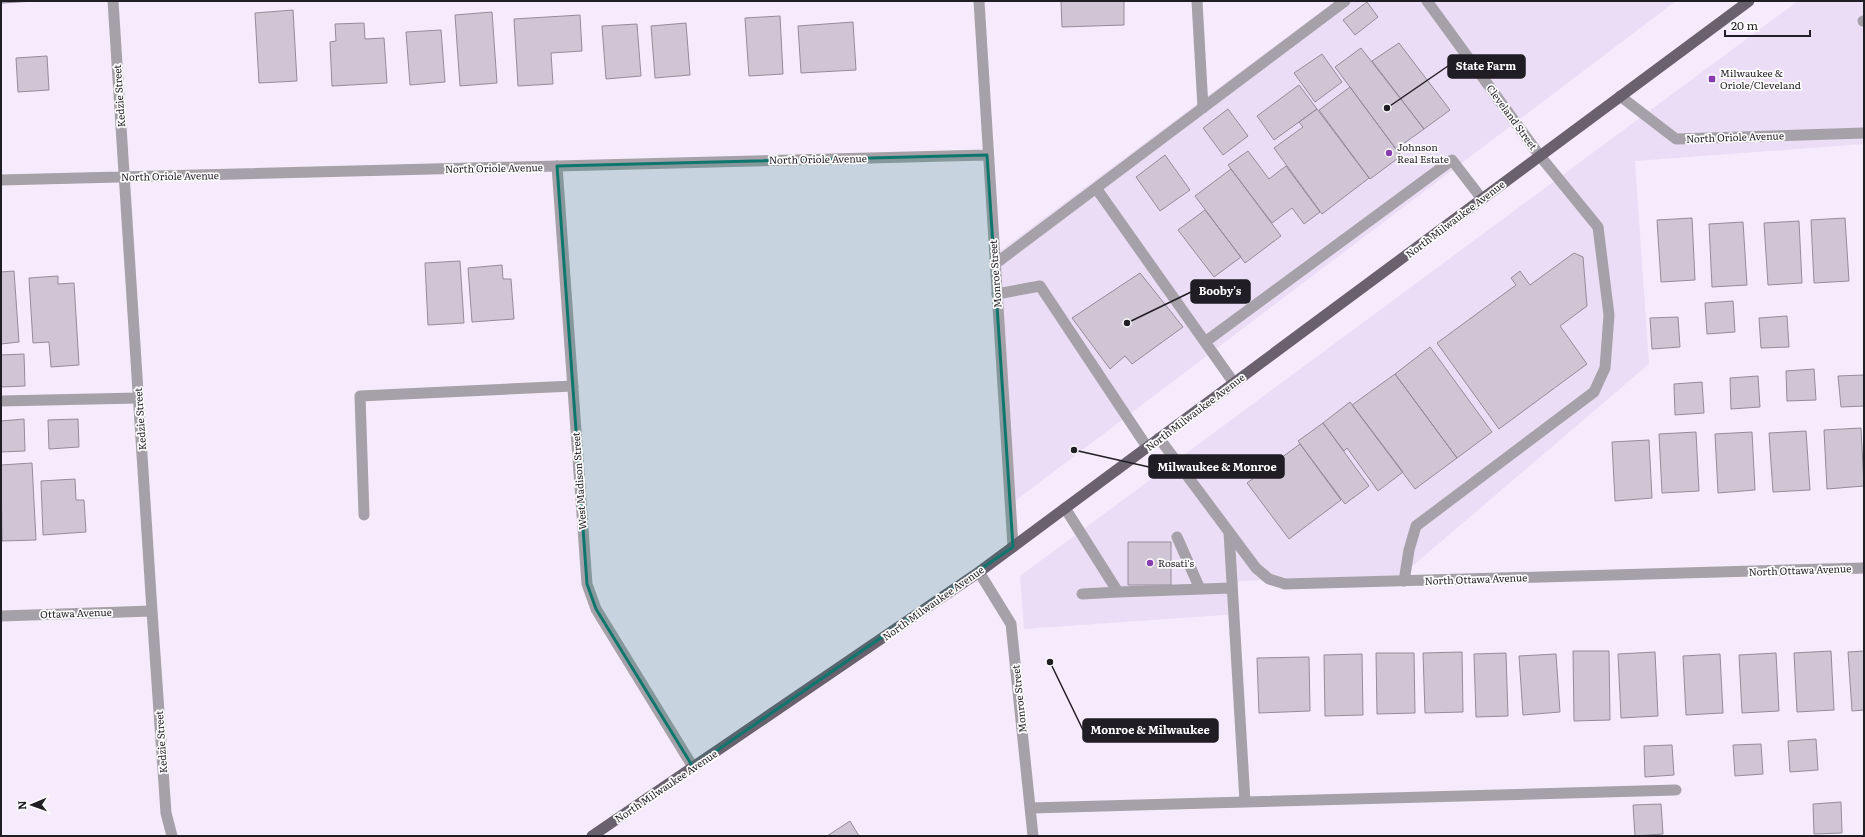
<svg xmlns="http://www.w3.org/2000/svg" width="1865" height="837" viewBox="0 0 1865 837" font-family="Literata,serif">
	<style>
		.built { fill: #ebddf5 }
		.building { fill: #cfc5d5; stroke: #958b9b }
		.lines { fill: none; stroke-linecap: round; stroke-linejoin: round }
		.service { stroke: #a6a1a8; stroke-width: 11 }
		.minor { stroke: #a6a1a8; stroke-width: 11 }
		.primary { stroke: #69616e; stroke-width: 11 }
		.marked { fill: #0f766e; fill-opacity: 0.2; stroke: #0f766e; stroke-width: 3; stroke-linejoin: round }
		.poi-dot { fill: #883cae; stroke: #fdfdfd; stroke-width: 1.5 }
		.labels { text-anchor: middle; stroke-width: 3.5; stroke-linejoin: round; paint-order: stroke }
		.poi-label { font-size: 10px; fill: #211d24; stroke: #fdfdfd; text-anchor: start }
		.street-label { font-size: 10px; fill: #211d24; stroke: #fdfdfd }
		.leader { fill: none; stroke: #211d24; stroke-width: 1.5 }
		.callout-dot { fill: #211d24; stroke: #fdfdfd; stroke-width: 1.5 }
		.callout { fill: #211d24; stroke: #211d24; stroke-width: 1.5 }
		.callout-label { font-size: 11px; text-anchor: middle; font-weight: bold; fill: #fff }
	</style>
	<rect width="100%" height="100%" fill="#f6ebfc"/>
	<path class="built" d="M1335 1H1676L1007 507 989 259Z
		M1798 1H1864V144L1635 161 1649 364 1402 575 1238 581V614L1024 629 1020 576Z"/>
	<path class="building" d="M2 1H35L2 3Z
		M1061 1H1124V25L1062 27Z
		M1367 2 1378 17 1355 35 1343 20Z
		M293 10 297 81 259 83 255 13Z
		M492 12 497 83 460 86 455 15Z
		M580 15 582 51 551 53 553 84 518 86 514 19Z
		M780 16 783 74 749 76 745 18Z
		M853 22 856 70 801 73 798 26Z
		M364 23 365 39 384 38 387 83 332 86 330 42 336 41 335 24Z
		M686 23 690 75 655 78 651 26Z
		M637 24 641 76 606 79 602 26Z
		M441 30 445 82 410 85 406 32Z
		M1399 43 1450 110 1424 129 1372 61Z
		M1361 48 1424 129 1396 149 1335 67Z
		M1322 54 1342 82 1315 102 1294 73Z
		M47 56 49 90 18 92 16 58Z
		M1299 85 1317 109 1274 140 1257 116Z
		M1350 87 1401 156 1370 179 1319 110Z
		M1228 109 1248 136 1223 155 1203 128Z
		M1317 109 1369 178 1322 214 1274 148 1303 127 1299 122Z
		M1248 151 1269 179 1286 166 1320 212 1304 224 1292 208 1272 223 1228 165Z
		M1165 155 1190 190 1160 211 1136 177Z
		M1231 169 1281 236 1245 263 1195 196Z
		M1205 210 1241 257 1214 277 1178 230Z
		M1692 218 1695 280 1661 282 1657 220Z
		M1845 218 1849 281 1814 283 1811 220Z
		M1799 221 1802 283 1768 285 1764 223Z
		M1743 222 1747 285 1712 287 1709 224Z
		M1574 253 1583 257 1587 306 1560 326 1587 364 1499 429 1437 343 1516 285 1511 278 1520 271 1530 285Z
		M460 261 464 323 428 325 425 263Z
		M502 265 503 279H511L514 319 472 322 468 268Z
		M14 271 19 342 1 344V272Z
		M1140 273 1183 327 1132 364 1125 356 1110 369 1072 318Z
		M58 276V284L74 283 79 365 51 367 49 342 33 343 29 278Z
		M1733 301 1735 332 1707 334 1705 303Z
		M1787 316 1789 347 1761 348 1759 318Z
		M1678 317 1680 347 1652 349 1650 318Z
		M1430 347 1492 432 1457 458 1395 374Z
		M24 354 25 386 1 387V355Z
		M1814 369 1816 400 1787 401 1786 371Z
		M1395 374 1457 458 1415 489 1352 405Z
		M1864 375V406L1841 407 1838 376Z
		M1758 376 1760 407 1731 409 1730 378Z
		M1702 382 1704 413 1675 415 1674 384Z
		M1350 402 1403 472 1378 491 1347 448 1344 451 1323 423Z
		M24 419 25 451 1 452V421Z
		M78 419 79 447 49 449 48 420Z
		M1323 423 1369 486 1345 504 1298 441Z
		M1861 428 1864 486 1827 489 1824 430Z
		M1806 431 1810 490 1773 492 1769 433Z
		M1696 432 1699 491 1662 493 1659 434Z
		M1752 432 1755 490 1718 493 1715 434Z
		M1649 440 1652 498 1615 501 1612 442Z
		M1300 444 1341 500 1289 539 1247 483Z
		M32 463 36 540 2 541 1 465Z
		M75 479 76 500H84L86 532 43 535 41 481Z
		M1128 542H1171V585H1128Z
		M1573 651H1609L1610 720 1574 721Z
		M1831 651 1834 710 1797 712 1794 653Z
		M1864 651V710L1852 711 1848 652Z
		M1462 652 1463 712 1425 713 1423 653Z
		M1655 652 1658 716 1621 718 1618 654Z
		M1376 653H1414L1415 713 1377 714Z
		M1506 653 1508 716 1476 717 1474 654Z
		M1776 653 1779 711 1742 713 1739 655Z
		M1362 654 1363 715 1325 716 1324 655Z
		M1556 654 1560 712 1523 715 1519 656Z
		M1720 654 1723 713 1686 715 1683 656Z
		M1309 657 1310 711 1259 713 1257 658Z
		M1816 739 1818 770 1790 772 1788 741Z
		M1761 744 1763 774 1735 776 1733 745Z
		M1672 745 1674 775 1645 777 1644 746Z
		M1841 802 1842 833 1814 834 1813 804Z
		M1661 804 1663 834 1635 836 1633 805Z
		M850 821 859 836H827Z"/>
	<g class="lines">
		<path class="service" d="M1197 1 1203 108
			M1863 21H1864
			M1096 188 1234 383
			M995 264 1345 1
			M997 294 1040 286 1147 447
			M1205 342 1452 160 1482 199
			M1 401 138 398
			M1065 508 1118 592 1231 588
			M364 515 360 396 573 386
			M1229 532 1245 802
			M1177 537 1200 589
			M1404 581 1409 550 1416 526 1594 392 1605 368 1609 315 1598 227 1540 156
			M1082 594 1118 592
			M1031 808 1676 790"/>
		<path class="minor" d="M113 1 152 611 166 813 172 836
			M979 1 1013 547
			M1427 1 1540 156
			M1620 96 1676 139 1864 133
			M557 166 587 584 596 609 693 767
			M1 180 987 155
			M1159 438 1256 568 1269 579 1285 584 1864 568
			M979 572 1011 624 1033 836
			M1 616 152 611"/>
		<path class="primary" d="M592 836 979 572 1749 1"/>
	</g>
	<path class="marked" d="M987 155 1013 547 693 767 596 609 587 584 557 166Z"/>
	<g class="poi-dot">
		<rect x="1708" y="75" width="8" height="8" rx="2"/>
		<circle cx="1389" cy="153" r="4"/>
		<circle cx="1150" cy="563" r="4"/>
	</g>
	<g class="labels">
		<g class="poi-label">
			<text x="1720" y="77">Milwaukee &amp;<tspan x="1720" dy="12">Oriole/Cleveland</tspan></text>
			<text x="1397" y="151">Johnson<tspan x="1397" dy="12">Real Estate</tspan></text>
			<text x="1158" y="567">Rosati's</text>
		</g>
		<g class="street-label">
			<text transform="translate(119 96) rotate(-94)" y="4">Kedzie Street</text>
			<text transform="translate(1512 117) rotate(54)" y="4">Cleveland Street</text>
			<text transform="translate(1735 137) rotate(-2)" y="4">North Oriole Avenue</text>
			<text transform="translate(818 159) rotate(-1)" y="4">North Oriole Avenue</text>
			<text transform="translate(494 168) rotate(-1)" y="4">North Oriole Avenue</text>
			<text transform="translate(170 176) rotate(-1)" y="4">North Oriole Avenue</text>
			<text transform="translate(1455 219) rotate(-37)" y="4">North Milwaukee Avenue</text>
			<text transform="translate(995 274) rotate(-94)" y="4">Monroe Street</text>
			<text transform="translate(1195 412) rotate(-37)" y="4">North Milwaukee Avenue</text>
			<text transform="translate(140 419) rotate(-94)" y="4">Kedzie Street</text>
			<text transform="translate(579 481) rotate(-94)" y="4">West Madison Street</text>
			<text transform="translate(1800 570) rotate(-2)" y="4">North Ottawa Avenue</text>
			<text transform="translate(1476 579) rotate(-2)" y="4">North Ottawa Avenue</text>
			<text transform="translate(933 603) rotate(-35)" y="4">North Milwaukee Avenue</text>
			<text transform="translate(76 613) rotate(-2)" y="4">Ottawa Avenue</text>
			<text transform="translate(1019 699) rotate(-96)" y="4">Monroe Street</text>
			<text transform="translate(161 742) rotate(-94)" y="4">Kedzie Street</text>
			<text transform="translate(666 786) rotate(-34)" y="4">North Milwaukee Avenue</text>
		</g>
	</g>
	<path class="leader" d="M1387 108L1448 66M1127 323L1191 292M1074 450L1149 467M1050 662L1083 730"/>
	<g class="callout-dot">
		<circle cx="1387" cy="108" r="4"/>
		<circle cx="1127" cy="323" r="4"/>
		<circle cx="1074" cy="450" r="4"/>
		<circle cx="1050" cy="662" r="4"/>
	</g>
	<g class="callout">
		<rect x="1448" y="55" width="77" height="23" rx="4"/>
		<rect x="1191" y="280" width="59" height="23" rx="4"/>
		<rect x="1149" y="455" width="135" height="23" rx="4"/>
		<rect x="1083" y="719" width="135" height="23" rx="4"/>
	</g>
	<g class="callout-label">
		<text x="1486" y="70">State Farm</text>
		<text x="1220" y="295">Booby's</text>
		<text x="1217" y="471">Milwaukee &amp; Monroe</text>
		<text x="1150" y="734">Monroe &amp; Milwaukee</text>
	</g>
	<rect width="1865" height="837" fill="none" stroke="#211d24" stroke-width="4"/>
	<g transform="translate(32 805) rotate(268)" stroke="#fdfdfd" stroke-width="3" paint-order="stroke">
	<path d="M0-3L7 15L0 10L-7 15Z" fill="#211d24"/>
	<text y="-6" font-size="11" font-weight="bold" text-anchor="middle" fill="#211d24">N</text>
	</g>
	<path d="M1725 30v6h85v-6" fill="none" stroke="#211d24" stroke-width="2"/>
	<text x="1731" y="30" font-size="12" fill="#211d24" stroke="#fdfdfd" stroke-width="3" paint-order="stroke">20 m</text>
</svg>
